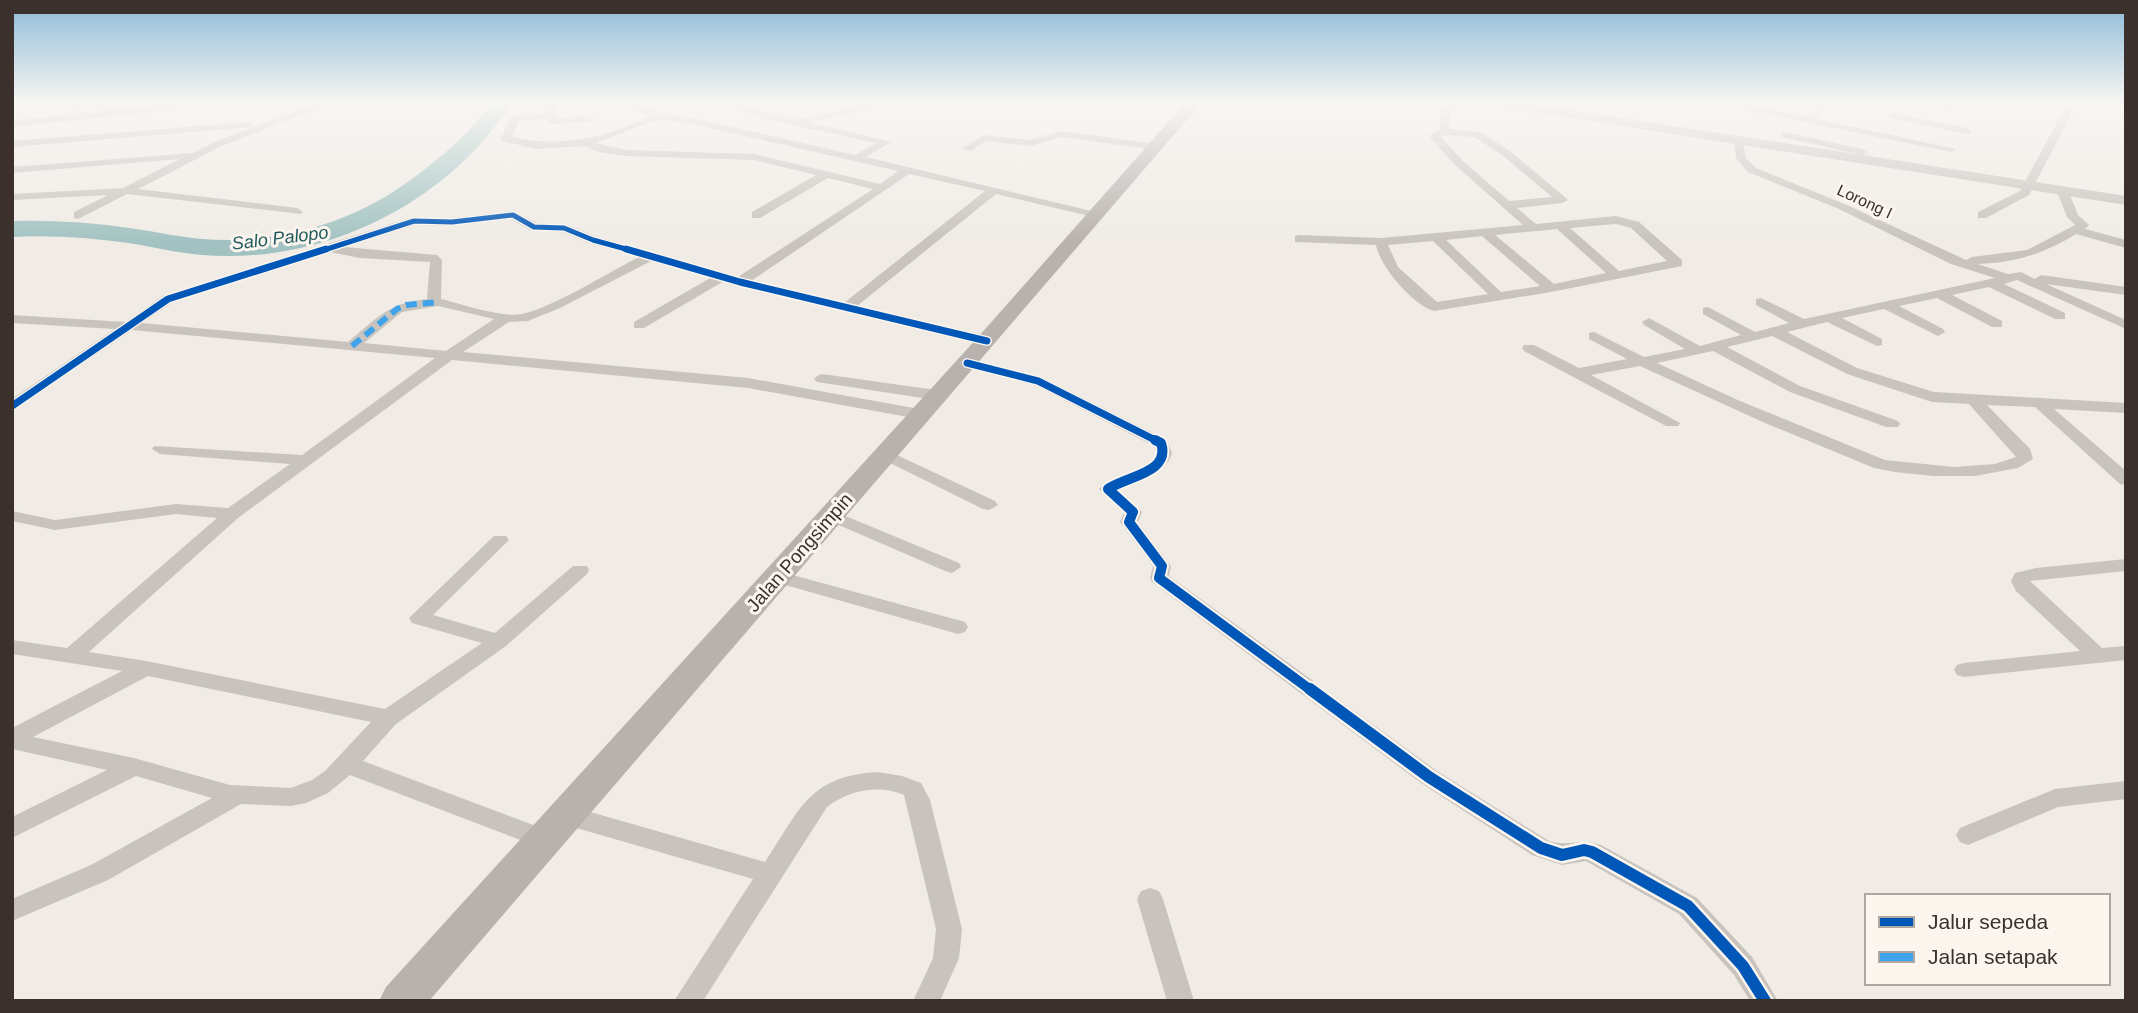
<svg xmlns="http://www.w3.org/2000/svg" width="2138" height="1013" viewBox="0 0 2138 1013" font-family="Helvetica,sans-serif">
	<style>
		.green { fill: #d1d6bf }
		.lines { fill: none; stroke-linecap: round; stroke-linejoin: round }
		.river { fill: #a1c2c1; fill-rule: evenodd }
		.minor { fill: #c9c3be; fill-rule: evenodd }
		.tertiary { fill: #c9c3be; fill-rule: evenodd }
		.primary { fill: #b8b1ad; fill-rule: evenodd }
		.quiet { stroke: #3fa3eb; stroke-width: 6; stroke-dasharray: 11 6; stroke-linecap: butt }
		.cycleway-far3-casing { stroke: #fbf5ee; stroke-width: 8 }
		.cycleway-far2-casing { stroke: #fbf5ee; stroke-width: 10 }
		.cycleway-far1-casing { stroke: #fbf5ee; stroke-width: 14 }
		.cycleway-casing { stroke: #fbf5ee; stroke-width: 17 }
		.cycleway-far3 { stroke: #0057b8; stroke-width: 5 }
		.cycleway-far2 { stroke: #0057b8; stroke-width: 7 }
		.cycleway-far1 { stroke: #0057b8; stroke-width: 10 }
		.cycleway { stroke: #0057b8; stroke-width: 12 }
		.labels { text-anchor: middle; stroke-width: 6; stroke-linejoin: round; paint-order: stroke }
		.far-street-label { font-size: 16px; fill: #3b302b; stroke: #fbf5ee }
		.far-water-label { font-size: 18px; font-style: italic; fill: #1f5a5e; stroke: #fbf5ee }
		.street-label { font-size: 19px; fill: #3b302b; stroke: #fbf5ee }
	</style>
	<rect width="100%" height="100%" fill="#f0ebe5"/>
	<path class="green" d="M16 102H134L77 110Z"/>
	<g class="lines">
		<path class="river" d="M492 102H512C448 204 322 265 202 255 178 253 153 247 129 243 90 238 51 235 12 237V221C51 220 90 222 129 228 153 231 178 237 202 239 277 245 351 224 412 179 441 157 471 133 492 102Z"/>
		<path class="minor" d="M174 102H194L161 111 12 127V121Z
			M319 102H334L222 146 138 189 297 208 303 212 301 214 127 194 78 219 74 218V212L108 195 12 200V194L123 188 180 159 12 173V167L193 153 214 142Z
			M546 102H556L555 118 588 116 593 119 588 122 551 124 546 119 519 121 512 137C560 148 607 138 650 116L633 107 635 102H645L643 106 660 113 697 119 855 155 876 143 770 120 715 102H731L798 120 876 102H896L809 122 891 142 866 157 1104 214 1098 218 996 194 857 306 992 338 994 341 987 345 724 281 644 328H634V322L712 277 653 260 560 308 528 321 509 322 463 352 748 378 919 409 927 414 919 419 748 388 452 360 238 518 89 652 146 661 385 709 482 643 412 623 409 618 494 536H506L509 540 433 615 495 633 573 566H587L589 570 587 574 506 646 396 724 363 761 552 832 556 839 552 846 544 849 536 846 350 775 328 793 306 803 291 806 241 804 108 880 12 921V899L91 865 212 798 136 776 12 838V817L107 770 12 749V728L122 671 12 654V640L67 648 217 518 176 514 55 530 12 521V511L55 520 176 504 228 508 290 464 160 454 152 449 154 446 302 455 435 358 132 330 12 411V399L115 329 12 323V315L126 322 163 296 410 218H452L513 211 537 223 568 225 597 237 738 277 873 189 828 178 760 218H752V212L816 175 754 160 626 156 599 152 585 146 536 149 502 141 501 139 511 116 545 113ZM659 119 697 125 898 171 880 184 754 154 626 150 596 143ZM909 174 985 191 844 303 751 281ZM511 219 530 230 562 232 589 243 641 256C609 272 554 307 522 314 501 318 462 304 441 299L442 260 437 255 344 247 415 225 452 226ZM330 252 360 258 430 262 427 299C388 303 377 318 348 342L142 323 173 302ZM438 306 494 319 446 351 364 343 402 312ZM148 676 371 722 325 771 312 780 291 788 230 785 134 758 33 737Z
			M1448 102H1459L1452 109 1449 129 1480 132 1510 151 1566 198 1568 200 1562 203 1517 208 1536 224 1616 216 1639 222 1682 260V266L1551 292 1434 311C1413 305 1380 267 1376 245L1295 242V236L1299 235 1381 238 1523 225 1455 165 1429 136 1439 130 1442 108ZM1445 135 1474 137 1502 155 1552 197 1509 201 1463 161 1441 137ZM1616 224 1631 228 1667 261 1619 271 1570 228ZM1558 229V230L1606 273 1554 284 1495 235ZM1482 236 1540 286 1501 292 1446 240ZM1433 241 1488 294 1437 302 1398 267 1388 245Z
			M1750 102H1761L1756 107 1807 117 1820 102H1830L1816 119 1956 149 1951 152 1746 110 1744 108Z
			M1918 102H1939L1957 108 1952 111Z
			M2068 102H2078L2029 195 1986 218H1978V212L2020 191Z
			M1892 113 1967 128 1972 131 1967 134 1889 118V114Z
			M249 122 254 125 253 127 12 147V141Z
			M1061 131 1156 144 1161 147 1156 150 1061 137 1031 146 986 141 971 151 962 149 984 135 1030 140Z
			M1785 132 1862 149 1867 152 1862 155 1781 137V133Z
			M1734 139H1742L1746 158 1756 168 1847 205 1966 260 1972 257 2027 250 2075 225 2067 217 2057 192 2063 189 2069 192 2078 215 2089 225 2085 229 2126 240V248L2076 234C2045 253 2016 263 1978 264L2008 274 2021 272 2035 279 2041 275 2126 287V295L2046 284 2126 320V329L2017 280 2004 284 2065 313V319H2055L1989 287 1952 295 2002 321V327H1992L1937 298 1899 306 1943 329 1945 332 1938 336 1884 309 1842 318 1882 339V345L1877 346 1827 322 1787 332 1857 368 1934 392 2126 403V413L2054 409 2126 471V485L2120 484 2035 407 1987 405 2030 449 2033 459 2018 468 1975 476H1933L1895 472 1874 468 1765 423 1640 366 1591 375 1680 423 1678 426H1666L1524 351 1522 348 1524 345H1534L1579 368 1627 359 1589 339V333L1594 332 1644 357 1685 349 1644 325 1642 322 1649 318 1700 346 1741 335 1703 314V308L1708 307 1755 332 1789 323 1756 305V299L1761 298 1804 319 1995 278 1951 264 1839 209 1748 172 1736 158ZM1772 336 1847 374 1932 402 1969 404 2016 457 1995 464 1954 467 1885 460 1740 401 1657 363 1713 351 1790 392 1886 427H1898L1900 424 1898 421 1800 386 1727 347Z
			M967 359 1043 378 1167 440 1172 453C1165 477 1138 480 1119 490L1142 512 1138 522 1171 566 1169 576 1437 771 1549 841C1568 847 1581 838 1601 845L1697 898 1752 957 1778 1001H1750L1734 975 1679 914 1586 861 1562 865 1532 855 1421 783 1152 582 1150 578 1153 566 1120 522 1124 513 1099 489C1114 472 1148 476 1156 453L1154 446 1033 384 962 366 960 363 962 360Z
			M822 374 936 390 944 395 936 400 817 382 814 379 817 376Z
			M884 449 995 501 998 505 989 510 983 509 878 457 876 454 878 451Z
			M831 510 959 563 961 567 952 573 945 571 825 519 822 515Z
			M2126 559V571L2030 581 2102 648 2126 646V660L1964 677 1957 675 1954 670 1957 665 1964 663 2080 651 2016 591 2011 581 2015 573 2036 568Z
			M778 571 965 622 968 627 965 632 958 634 771 581 769 577 771 573Z
			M878 772 902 776 921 783 930 800 962 929 959 958 940 1001H913L933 958 936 929 904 795C879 784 849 790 827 807L703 1001H674L753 879 566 825 558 822 554 815 558 808 566 805 765 862C800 810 808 776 878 772Z
			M2126 781V799L2058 807 1968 845 1960 842 1956 835 1960 828 2055 789Z
			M1150 888 1159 891 1163 899 1194 1001H1167L1137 899 1141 891Z"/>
		<path class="tertiary" d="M1487 102H1519L2126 196V205L1493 106Z"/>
		<path class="primary" d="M1186 102H1202L429 1001H379L386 987 979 336Z"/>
		<path class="quiet" d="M352 346 397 309 406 305 438 302"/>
		<g class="cycleway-far3-casing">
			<path id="cycleway-far3" d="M321 251 414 221 452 222 513 215 534 227 564 228 593 240 633 251"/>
		</g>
		<g class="cycleway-far2-casing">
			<path id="cycleway-far2" d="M626 249 740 282 987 341
				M967 363 1038 381 1159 442
				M12 406 168 299 326 249"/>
		</g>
		<g class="cycleway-far1-casing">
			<path id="cycleway-far1" d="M1155 440 1161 443C1171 473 1127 476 1108 489L1133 512 1129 522 1162 566 1159 578 1312 691"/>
		</g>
		<g class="cycleway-casing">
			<path id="cycleway" d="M1310 689 1429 777 1541 848 1562 855 1584 850 1592 852 1688 906 1743 966 1765 1001"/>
		</g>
		<use href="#cycleway-far3" class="cycleway-far3"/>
		<use href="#cycleway-far2" class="cycleway-far2"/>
		<use href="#cycleway-far1" class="cycleway-far1"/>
		<use href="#cycleway" class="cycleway"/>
	</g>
	<linearGradient id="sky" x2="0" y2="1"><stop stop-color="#8bbad8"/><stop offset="0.42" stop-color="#f8f6f3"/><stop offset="1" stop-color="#f8f6f3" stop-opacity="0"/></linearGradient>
	<rect width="2138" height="244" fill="url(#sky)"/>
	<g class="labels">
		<g class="far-street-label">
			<text transform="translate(1865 201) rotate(25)" y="6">Lorong I</text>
		</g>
		<g class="far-water-label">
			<text transform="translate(280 238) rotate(-7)" y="6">Salo Palopo</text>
		</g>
		<g class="street-label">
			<text transform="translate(799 552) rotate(-49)" y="7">Jalan Pongsimpin</text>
		</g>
	</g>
	<rect width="2138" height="1013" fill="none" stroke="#3b302b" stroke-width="28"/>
	<rect x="1865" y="894" width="245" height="91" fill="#fbf5ee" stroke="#aea6a0" stroke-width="2"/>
	<rect x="1879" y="917" width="35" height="10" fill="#0057b8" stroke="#aea6a0" stroke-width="2"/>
	<text x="1928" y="929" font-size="21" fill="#3b302b">Jalur sepeda</text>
	<rect x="1879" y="952" width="35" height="10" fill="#3fa3eb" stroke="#aea6a0" stroke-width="2"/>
	<text x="1928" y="964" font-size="21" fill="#3b302b">Jalan setapak</text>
</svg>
